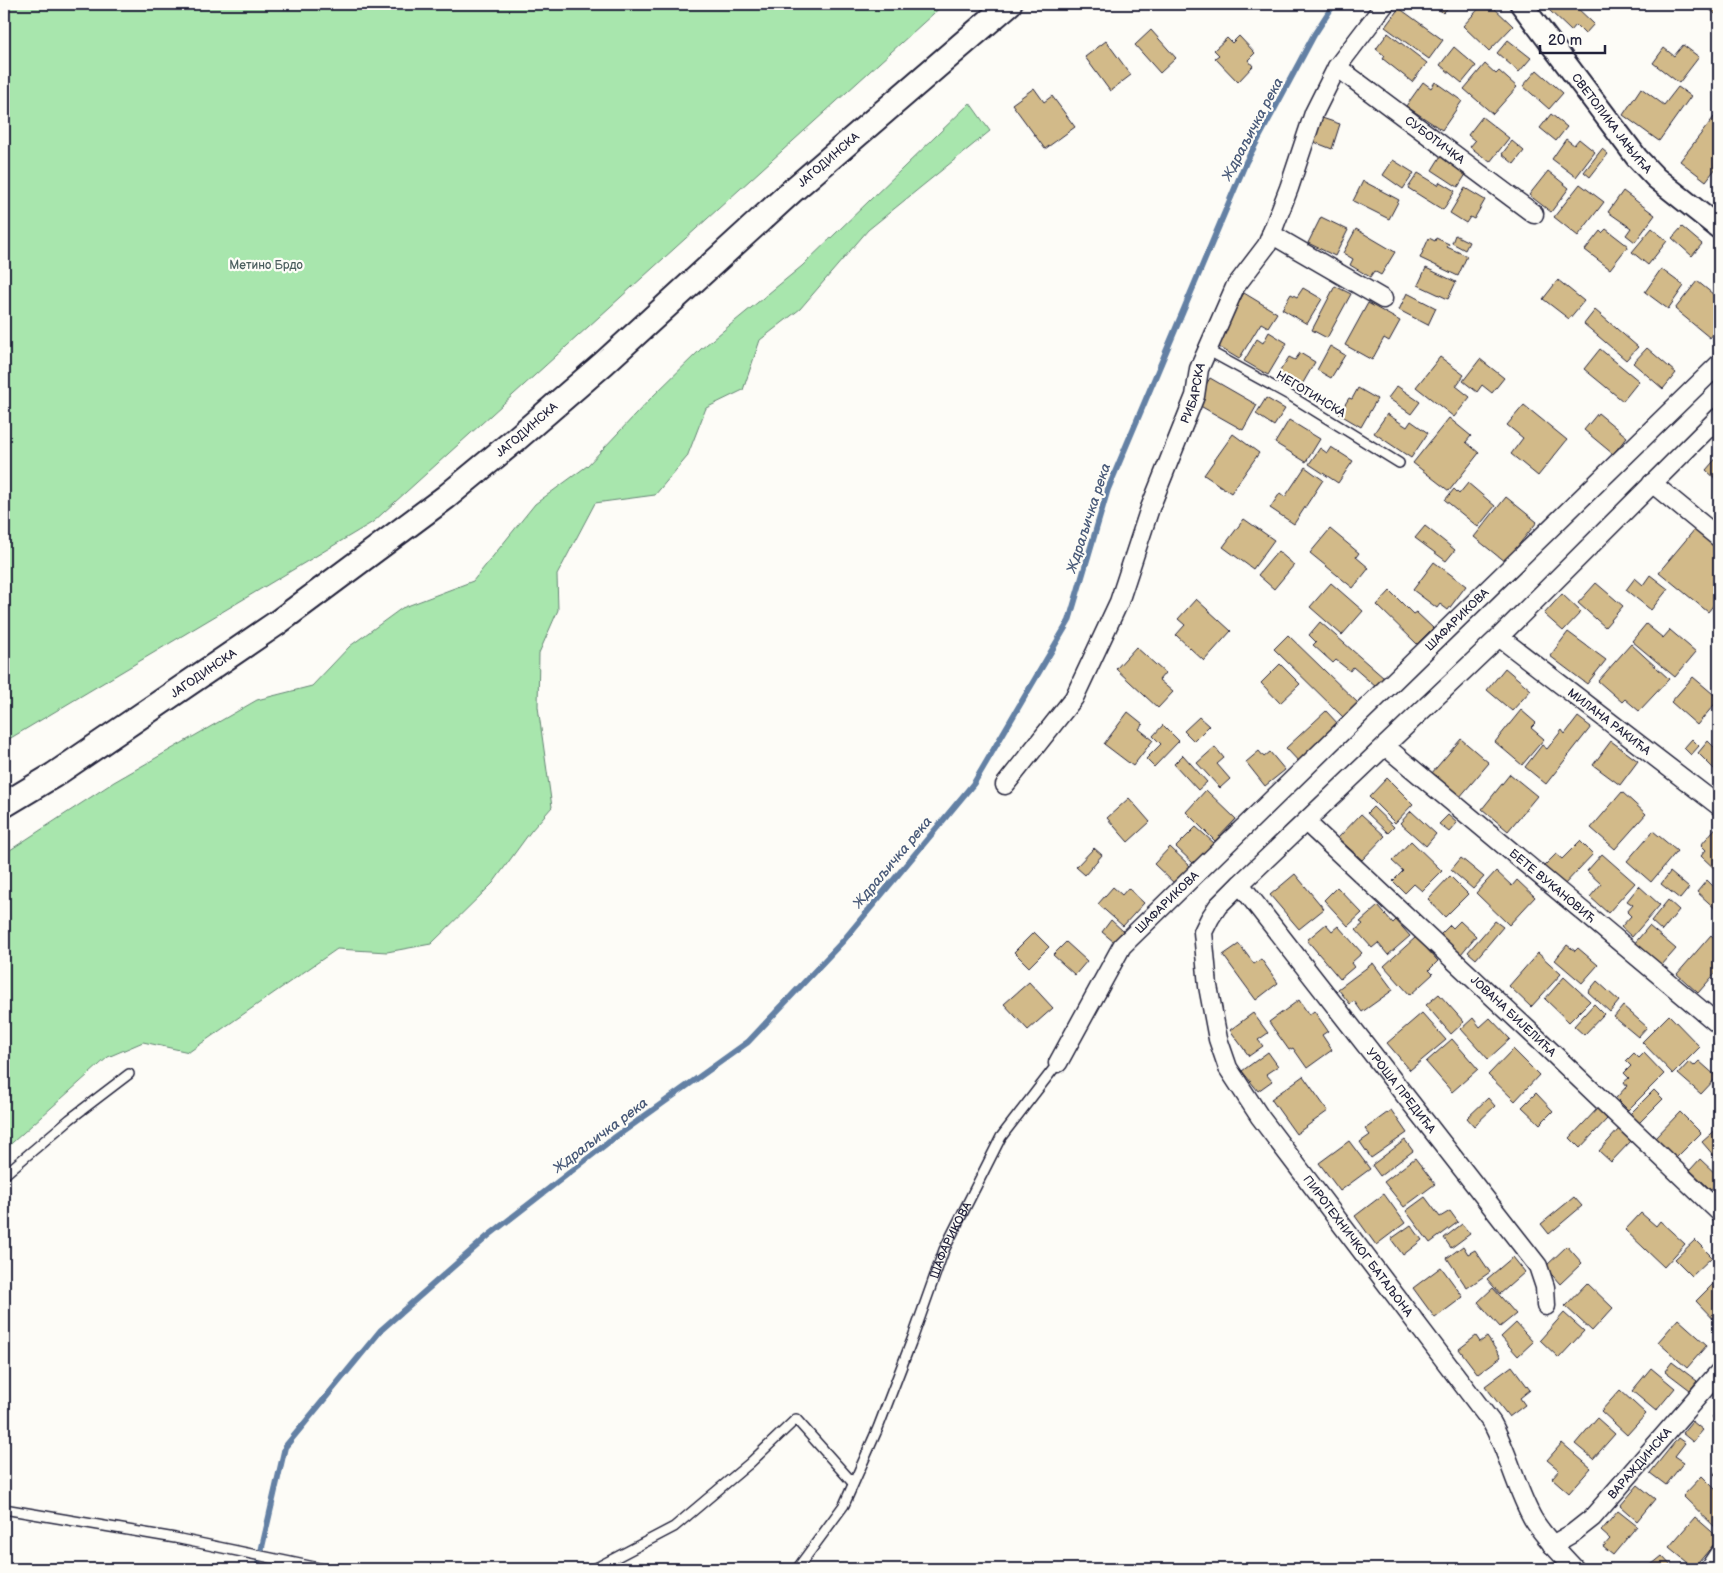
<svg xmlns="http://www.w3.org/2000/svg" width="1723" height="1573" viewBox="0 0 1723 1573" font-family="'Balsamiq Sans',sans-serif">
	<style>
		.green { fill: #a8e6ad; stroke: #658474 }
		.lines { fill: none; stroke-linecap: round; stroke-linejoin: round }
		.stream { stroke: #6380a4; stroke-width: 6 }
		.building { fill: #d2ba89; stroke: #22223b }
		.service-casing { stroke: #22223b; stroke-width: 12 }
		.minor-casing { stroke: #22223b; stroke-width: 21 }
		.tertiary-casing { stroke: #22223b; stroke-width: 25 }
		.secondary-casing { stroke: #22223b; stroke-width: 28 }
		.service { stroke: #fdfcf7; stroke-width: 9 }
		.minor { stroke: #fdfcf7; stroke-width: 18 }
		.tertiary { stroke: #fdfcf7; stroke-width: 21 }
		.secondary { stroke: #fdfcf7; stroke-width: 24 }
		.labels { text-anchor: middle; stroke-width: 4.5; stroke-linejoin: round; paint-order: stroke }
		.street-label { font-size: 12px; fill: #22223b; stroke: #fdfcf7 }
		.park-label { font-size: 12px; fill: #4a5d5d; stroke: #fdfcf7 }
		.water-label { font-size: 14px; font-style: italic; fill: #485978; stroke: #fdfcf7 }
	</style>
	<rect width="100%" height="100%" fill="#fdfcf7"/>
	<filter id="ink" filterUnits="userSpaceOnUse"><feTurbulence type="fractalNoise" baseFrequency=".02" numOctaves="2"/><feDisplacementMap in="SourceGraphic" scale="10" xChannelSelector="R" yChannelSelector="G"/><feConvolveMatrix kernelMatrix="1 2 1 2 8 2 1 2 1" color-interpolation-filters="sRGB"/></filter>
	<g filter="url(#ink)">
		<path class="green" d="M4 4H944L373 522 4 742Z
			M970 103 990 131 868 230 800 309 760 340 743 390 706 408 687 457 655 495 595 503 557 575 558 610 539 653 538 707 552 807 531 831 493 883 431 944 387 952 337 949 189 1052 143 1042 108 1057 4 1150V854L114 782 257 700 312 686 350 646 402 608 473 581 535 504 587 466 651 398 701 349 802 266Z"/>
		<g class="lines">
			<path class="stream" d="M257 1569 285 1447 381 1330 488 1236 614 1138 748 1042 843 941 974 783 1069 621 1108 489 1246 162 1314 35 1334 4"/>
		</g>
		<path class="building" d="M1433 4H1452L1443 13Z
			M1483 4H1490L1513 26 1489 51 1463 26Z
			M1555 4H1573L1594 24 1585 34 1576 25 1571 31 1549 10Z
			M1703 4H1719V17Z
			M1399 8 1443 40 1429 59 1385 27Z
			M1151 30 1176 58 1160 73 1135 45Z
			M1388 33 1427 63 1412 82 1383 59 1385 56 1376 49Z
			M1239 36 1255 53 1248 60 1253 66 1238 82 1215 58 1219 55 1214 50 1227 38 1232 43Z
			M1508 40 1531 58 1519 72 1497 53Z
			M1106 41 1131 75 1110 91 1085 57Z
			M1683 45 1699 57 1679 83 1653 63 1664 48 1674 56Z
			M1454 47 1476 66 1462 83 1440 65Z
			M1485 64 1496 74 1499 71 1517 87 1493 114 1464 89Z
			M1537 70 1563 93 1549 109 1523 86Z
			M1423 82 1431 88 1435 82 1462 101 1442 130 1406 106Z
			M1678 87 1691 96 1659 141 1623 115 1641 88 1664 105Z
			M1034 88 1044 102 1052 96 1075 127 1045 149 1012 104Z
			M1551 114 1567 127 1556 141 1540 128Z
			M1482 117 1509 138 1490 162 1470 147 1475 141 1468 135Z
			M1714 117 1719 122V164L1706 181 1680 161Z
			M1322 118 1340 124 1332 149 1314 142Z
			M1566 139 1574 145 1579 139 1595 152 1576 177 1552 159Z
			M1512 141 1524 151 1514 164 1502 154Z
			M1602 149 1608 154 1590 177 1584 172Z
			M1442 154 1468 171 1458 187 1432 170Z
			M1393 160 1414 173 1403 189 1383 175Z
			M1548 171 1569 188 1551 212 1529 195Z
			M1418 173 1438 185 1440 182 1455 191 1443 210 1408 188Z
			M1363 181 1399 200 1389 219 1353 201Z
			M1580 184 1604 202 1578 236 1554 217Z
			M1465 188 1485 200 1474 219 1470 217 1466 223 1450 213Z
			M1623 191 1655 215 1635 242 1626 235 1631 228 1608 212Z
			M1321 217 1348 230 1335 256 1308 243Z
			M1682 227 1702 244 1692 256 1672 238Z
			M1652 228 1667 241 1648 265 1632 252Z
			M1356 229 1395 252 1381 275 1374 271 1370 277 1350 265 1353 259 1343 253Z
			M1606 229 1628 246 1610 269 1585 250 1600 231 1602 233Z
			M1455 235 1469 242 1465 250 1452 243Z
			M1429 238 1435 241 1436 238 1449 244 1447 247 1467 256 1458 276 1420 258Z
			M1426 268 1456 282 1448 299 1418 285Z
			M1661 269 1684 286 1668 309 1645 292Z
			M1558 280 1584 301 1569 319 1543 299Z
			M1697 281 1719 299V327L1710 338 1675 309Z
			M1335 286 1351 294 1327 338 1312 330Z
			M1303 288 1322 299 1307 324 1282 309 1291 294 1297 297Z
			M1244 293 1277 313 1268 327 1261 323 1239 359 1214 344Z
			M1407 293 1436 308 1428 325 1399 310Z
			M1368 303 1400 321 1389 341 1384 338 1372 360 1345 345Z
			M1595 310 1638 347 1626 360 1584 324Z
			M1269 332 1287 343 1268 375 1244 361 1257 339 1263 343Z
			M1330 346 1345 355 1331 378 1317 370Z
			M1647 348 1676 373 1663 389 1633 363Z
			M1600 349 1639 381 1623 401 1584 369Z
			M1300 353 1315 362 1300 388 1278 374 1289 357 1295 360Z
			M1440 357 1464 375 1456 386 1470 397 1454 417 1416 387Z
			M1480 359 1504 378 1492 393 1482 385 1477 392 1463 381Z
			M1210 378 1257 405 1243 430 1195 403Z
			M1397 386 1420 402 1411 414 1388 398Z
			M1358 388 1377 399 1361 427 1339 414 1349 398 1352 399Z
			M1266 398 1285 409 1274 426 1256 414Z
			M1524 405 1567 440 1538 476 1511 454 1523 438 1507 425Z
			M1598 413 1627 437 1613 454 1584 430Z
			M1387 414 1407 427 1411 421 1428 433 1411 458 1374 433Z
			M1449 418 1471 436 1466 442 1479 453 1449 491 1413 463Z
			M1289 420 1320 439 1306 462 1275 443Z
			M1233 434 1259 453 1231 493 1204 475Z
			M1331 447 1353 461 1338 483 1309 464 1320 448 1327 453Z
			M1719 455V482L1706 470Z
			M1305 467 1323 480 1294 524 1270 508 1280 493 1285 497Z
			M1468 483 1495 506 1478 527 1445 500 1454 489 1459 494Z
			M1506 497 1537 522 1505 562 1474 537Z
			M1244 519 1274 540 1253 569 1223 547Z
			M1425 526 1455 550 1446 561 1415 538Z
			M1330 529 1359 553 1356 557 1369 568 1353 588 1310 553Z
			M1695 529 1719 550V598L1708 612 1659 572Z
			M1278 551 1294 565 1274 589 1258 575Z
			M1434 562 1466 586 1448 610 1440 604 1437 608 1413 590Z
			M1650 575 1668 589 1651 610 1626 590 1635 578 1643 585Z
			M1331 583 1363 611 1342 635 1310 607Z
			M1596 583 1623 606 1605 627 1578 603Z
			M1390 591 1413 614 1416 612 1433 628 1417 644 1377 605Z
			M1562 594 1581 612 1563 631 1544 614Z
			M1196 599 1231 631 1204 661 1176 635 1185 625 1178 619Z
			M1320 622 1384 678 1376 687 1353 667 1350 671 1336 660 1333 663 1313 645 1316 642 1309 635Z
			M1646 624 1663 638 1670 630 1696 652 1675 677 1632 641Z
			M1568 632 1606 660 1587 684 1550 656Z
			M1288 635 1360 705 1346 720 1274 649Z
			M1631 644 1669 679 1639 711 1625 699 1622 702 1598 681Z
			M1136 647 1165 673 1159 680 1173 692 1158 708 1116 669Z
			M1280 664 1300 684 1280 703 1261 683Z
			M1505 668 1531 690 1512 711 1487 690Z
			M1693 677 1719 699 1697 725 1671 702Z
			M1521 710 1536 723 1531 728 1544 739 1522 765 1495 742Z
			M1326 711 1340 726 1301 764 1286 748Z
			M1128 712 1143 724 1139 729 1153 740 1133 766 1104 744Z
			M1199 717 1209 726 1194 741 1184 731Z
			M1578 717 1591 727 1546 784 1525 767 1542 745 1547 749 1562 730 1565 734Z
			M1163 725 1179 741 1154 767 1146 759 1161 744 1153 736Z
			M1461 739 1489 763 1459 798 1431 774Z
			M1692 739 1699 746 1691 755 1684 748Z
			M1611 741 1638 761 1620 785 1593 765Z
			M1708 741 1715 748 1719 744 1718 773 1698 753Z
			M1215 747 1224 758 1217 764 1230 779 1220 788 1197 763Z
			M1259 751 1264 757 1270 752 1285 770 1265 786 1246 762Z
			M1183 755 1207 782 1198 790 1174 764Z
			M1510 774 1537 796 1508 831 1482 809Z
			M1387 778 1413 804 1395 823 1369 797Z
			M1206 790 1236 819 1215 841 1186 812Z
			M1622 792 1646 814 1615 849 1591 828Z
			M1129 798 1150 822 1128 842 1107 818Z
			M1373 807 1394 827 1388 833 1367 813Z
			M1411 811 1436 834 1426 846 1400 823Z
			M1361 814 1385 836 1362 860 1338 838Z
			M1448 815 1457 823 1449 832 1439 824Z
			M1719 824V873L1701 856 1706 850 1701 845Z
			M1196 827 1214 843 1194 864 1176 847Z
			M1653 831 1677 851 1651 882 1627 861Z
			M1411 841 1442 871 1422 891 1414 884 1405 893 1393 881 1403 871 1392 861Z
			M1580 841 1593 854 1563 886 1543 867 1556 854 1562 859Z
			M1170 847 1191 867 1175 884 1154 864Z
			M1094 848 1102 855 1085 875 1076 867Z
			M1602 854 1635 883 1608 913 1590 897 1601 884 1587 871Z
			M1461 858 1484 877 1473 889 1451 870Z
			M1496 871 1512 886 1517 880 1535 897 1509 925 1476 893Z
			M1670 872 1689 888 1680 899 1661 884Z
			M1295 874 1324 909 1299 929 1270 895Z
			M1450 876 1468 894 1445 917 1428 899Z
			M1707 880 1719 892V912L1697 892Z
			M1639 886 1660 905 1632 937 1621 927 1631 916 1627 912 1633 905 1627 901Z
			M1113 887 1122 895 1128 888 1144 903 1123 926 1098 904Z
			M1337 887 1362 913 1348 926 1324 900Z
			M1668 900 1679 910 1662 931 1651 921Z
			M1378 906 1393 923 1396 920 1410 936 1388 955 1378 943 1372 948 1356 930 1363 924 1360 922Z
			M1111 920 1123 931 1114 942 1102 932Z
			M1460 921 1476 936 1461 954 1440 935 1450 925 1453 928Z
			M1495 921 1503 927 1476 959 1468 952Z
			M1326 924 1332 931 1338 926 1362 953 1351 963 1354 967 1340 979 1307 940Z
			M1649 926 1676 949 1661 966 1634 944Z
			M1034 932 1049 947 1029 967 1014 952Z
			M1711 935 1719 943V969L1698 993 1677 974Z
			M1416 937 1438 961 1429 970 1433 974 1410 995 1384 966Z
			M1066 942 1087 961 1075 975 1053 955Z
			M1239 944 1254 964 1261 959 1278 983 1256 1000 1223 955Z
			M1567 945 1575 951 1578 948 1598 965 1582 983 1555 960Z
			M1538 953 1561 974 1531 1007 1509 986Z
			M1373 963 1393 990 1362 1012 1354 1001 1350 1004 1338 989Z
			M1564 977 1590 1001 1569 1022 1545 999Z
			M1597 981 1619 1001 1610 1012 1588 992Z
			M1029 982 1053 1008 1028 1030 1004 1004Z
			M1439 994 1464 1022 1451 1034 1426 1005Z
			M1299 1000 1309 1015 1314 1011 1328 1031 1322 1035 1332 1050 1307 1068 1293 1048 1289 1050 1269 1022Z
			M1594 1004 1604 1014 1584 1035 1574 1026Z
			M1623 1006 1647 1027 1638 1037 1614 1017Z
			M1253 1013 1268 1033 1258 1040 1263 1046 1249 1056 1230 1030Z
			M1422 1013 1446 1040 1410 1070 1387 1043Z
			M1669 1015 1700 1047 1673 1074 1642 1042Z
			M1473 1018 1480 1027 1490 1018 1510 1039 1488 1059 1461 1029Z
			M1452 1039 1478 1069 1452 1092 1426 1062Z
			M1513 1049 1539 1075 1515 1101 1488 1075Z
			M1268 1052 1278 1066 1266 1074 1272 1081 1258 1091 1242 1071Z
			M1634 1053 1639 1058 1644 1053 1664 1074 1628 1110 1616 1098 1627 1086 1624 1082 1629 1078 1624 1073 1631 1066 1626 1061Z
			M1699 1061 1717 1077 1701 1094 1678 1074 1689 1062 1694 1066Z
			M1303 1076 1328 1111 1296 1134 1271 1099Z
			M1654 1090 1663 1099 1639 1123 1630 1114Z
			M1536 1093 1553 1111 1540 1124 1522 1107Z
			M1488 1098 1495 1106 1474 1126 1467 1118Z
			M1597 1109 1607 1119 1580 1148 1570 1138Z
			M1391 1110 1407 1133 1371 1158 1360 1142 1370 1135 1365 1129Z
			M1680 1112 1701 1133 1675 1159 1654 1139Z
			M1719 1127V1153L1715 1157 1702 1142Z
			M1619 1129 1631 1141 1611 1162 1599 1151Z
			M1405 1140 1413 1151 1380 1176 1372 1165Z
			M1349 1141 1370 1169 1340 1191 1319 1163Z
			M1415 1158 1435 1184 1404 1207 1384 1182Z
			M1700 1159 1719 1177V1181L1711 1190 1690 1170Z
			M1384 1194 1405 1223 1376 1245 1355 1216Z
			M1425 1197 1440 1217 1450 1211 1458 1222 1430 1243 1406 1211Z
			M1574 1197 1582 1206 1549 1234 1541 1224Z
			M1641 1213 1656 1226 1660 1221 1685 1244 1664 1267 1625 1230Z
			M1462 1224 1470 1234 1451 1248 1444 1238Z
			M1411 1225 1422 1240 1403 1255 1391 1239Z
			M1695 1240 1712 1257 1692 1276 1675 1259Z
			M1463 1246 1468 1254 1475 1250 1490 1272 1467 1288 1447 1258Z
			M1567 1246 1582 1263 1560 1284 1545 1267Z
			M1513 1257 1525 1272 1500 1294 1487 1279Z
			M1441 1267 1463 1297 1435 1318 1413 1288Z
			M1719 1278V1325L1696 1301Z
			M1587 1283 1613 1308 1592 1331 1565 1306Z
			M1493 1288 1516 1314 1500 1327 1478 1302Z
			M1564 1313 1584 1331 1559 1358 1540 1340Z
			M1678 1319 1707 1345 1687 1368 1658 1342Z
			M1516 1323 1533 1342 1518 1356 1501 1337Z
			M1476 1336 1480 1342 1487 1337 1501 1357 1478 1374 1459 1349Z
			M1672 1362 1697 1381 1690 1390 1665 1371Z
			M1512 1366 1530 1390 1520 1398 1525 1405 1509 1417 1485 1386Z
			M1651 1368 1675 1388 1656 1411 1632 1391Z
			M1620 1390 1646 1414 1627 1435 1601 1411Z
			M1719 1409V1424L1712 1417Z
			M1597 1418 1615 1434 1593 1459 1575 1444Z
			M1692 1421 1703 1430 1693 1442 1682 1433Z
			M1678 1438 1685 1443 1675 1456 1684 1462 1666 1485 1650 1473Z
			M1562 1443 1591 1468 1569 1493 1552 1478 1559 1470 1547 1460Z
			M1719 1468V1479L1714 1474Z
			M1702 1476 1719 1493V1531L1683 1496Z
			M1638 1485 1655 1499 1637 1521 1620 1506Z
			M1618 1511 1637 1526 1613 1555 1603 1547 1610 1539 1601 1531Z
			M1695 1517 1719 1538 1694 1568 1669 1547Z
			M1662 1556 1674 1569H1646Z"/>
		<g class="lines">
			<g class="service-casing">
				<g id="service">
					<path d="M1207 350 1289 395 1399 463"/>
					<path d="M4 1175 70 1119 129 1074"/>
					<path d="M4 1509 175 1538 324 1569"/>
					<path d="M594 1569 674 1527 750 1463 796 1419 853 1483"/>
					<path id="s1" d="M797 1569 844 1505 878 1428 913 1337 944 1250 1001 1137 1058 1063"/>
				</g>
			</g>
			<g class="minor-casing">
				<g id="minor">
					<path id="s2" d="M1337 67 1534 214"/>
					<path d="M1271 234 1383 299"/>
					<path d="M1652 483 1719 538"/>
					<path id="s3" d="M1499 637 1719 806"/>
					<path id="s4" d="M1385 746 1719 1025"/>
					<path id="s5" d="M1005 785 1074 698 1119 602 1150 508 1195 396 1199 369 1235 287 1267 245 1289 188 1314 113 1337 67 1385 4"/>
					<path id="s6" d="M1306 822 1540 1041 1719 1212"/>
					<path id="s7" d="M1240 884 1538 1266 1545 1287 1546 1306"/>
					<path id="s8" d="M1058 1063 1122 946 1719 364"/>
					<path id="s9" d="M1552 1545 1573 1533 1592 1518 1719 1372"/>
					<path d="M1575 1569C1560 1553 1544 1537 1533 1519 1516 1489 1509 1454 1492 1423L1260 1117 1228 1068 1218 1039 1208 986 1203 932 1210 918 1218 906 1240 884 1499 637 1719 417"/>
					<path d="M1709 1569 1719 1554"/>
				</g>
			</g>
			<g class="tertiary-casing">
				<g id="tertiary">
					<path id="s10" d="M1521 4 1637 158 1656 178 1719 228"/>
				</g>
			</g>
			<g class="secondary-casing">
				<g id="secondary">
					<path id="s11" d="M4 805 54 775 277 623 446 497 515 440 603 364 792 191 1009 4"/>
				</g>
			</g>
			<use href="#service" class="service"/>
			<use href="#minor" class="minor"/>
			<use href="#tertiary" class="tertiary"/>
			<use href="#secondary" class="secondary"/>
		</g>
	</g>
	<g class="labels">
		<g class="street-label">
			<text dy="4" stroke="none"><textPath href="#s10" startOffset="150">СВЕТОЛИКА ЈАЊИЋА</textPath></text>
			<text dy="4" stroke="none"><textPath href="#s2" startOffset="122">СУБОТИЧКА</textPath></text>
			<text dy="4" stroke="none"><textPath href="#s11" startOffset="1049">ЈАГОДИНСКА</textPath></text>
			<text dy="4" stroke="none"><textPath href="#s5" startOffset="439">РИБАРСКА</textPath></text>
			<text transform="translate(1311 394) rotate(31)" y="4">НЕГОТИНСКА</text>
			<text dy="4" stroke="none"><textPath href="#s11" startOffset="644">ЈАГОДИНСКА</textPath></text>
			<text dy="4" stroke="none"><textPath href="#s8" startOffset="601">ШАФАРИКОВА</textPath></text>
			<text dy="4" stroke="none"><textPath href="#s11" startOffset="239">ЈАГОДИНСКА</textPath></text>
			<text dy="4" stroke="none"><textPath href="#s3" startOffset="139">МИЛАНА РАКИЋА</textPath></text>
			<text dy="4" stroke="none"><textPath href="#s4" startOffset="218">БЕТЕ ВУКАНОВИЋ</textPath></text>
			<text dy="4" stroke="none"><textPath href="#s8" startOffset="196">ШАФАРИКОВА</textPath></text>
			<text dy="4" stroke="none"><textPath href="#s6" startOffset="284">ЈОВАНА БИЈЕЛИЋА</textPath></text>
			<text dy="4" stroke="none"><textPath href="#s7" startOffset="262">УРОША ПРЕДИЋА</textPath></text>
			<text dy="4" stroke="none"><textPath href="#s1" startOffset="365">ШАФАРИКОВА</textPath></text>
			<text transform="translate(1358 1246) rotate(53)" y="4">ПИРОТЕХНИЧКОГ БАТАЉОНА</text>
			<text dy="4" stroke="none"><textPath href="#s9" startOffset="121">ВАРАЖДИНСКА</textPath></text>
		</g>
		<g class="park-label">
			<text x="266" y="269">Метино Брдо</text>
		</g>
		<g class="water-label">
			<text transform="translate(1252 129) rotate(-62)" y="5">Ждраљичка река</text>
			<text transform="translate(1088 518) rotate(-72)" y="5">Ждраљичка река</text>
			<text transform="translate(892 862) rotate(-50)" y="5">Ждраљичка река</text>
			<text transform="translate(600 1135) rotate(-37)" y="5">Ждраљичка река</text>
		</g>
	</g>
	<rect width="1723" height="1573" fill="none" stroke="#fdfcf7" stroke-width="20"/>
	<rect x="10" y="10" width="1703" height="1553" fill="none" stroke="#22223b" stroke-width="2" filter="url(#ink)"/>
	<path d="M1540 45v8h65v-8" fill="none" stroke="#22223b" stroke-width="2.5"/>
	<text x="1548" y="45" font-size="15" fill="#22223b" stroke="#fdfcf7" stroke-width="4" paint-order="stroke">20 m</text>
</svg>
